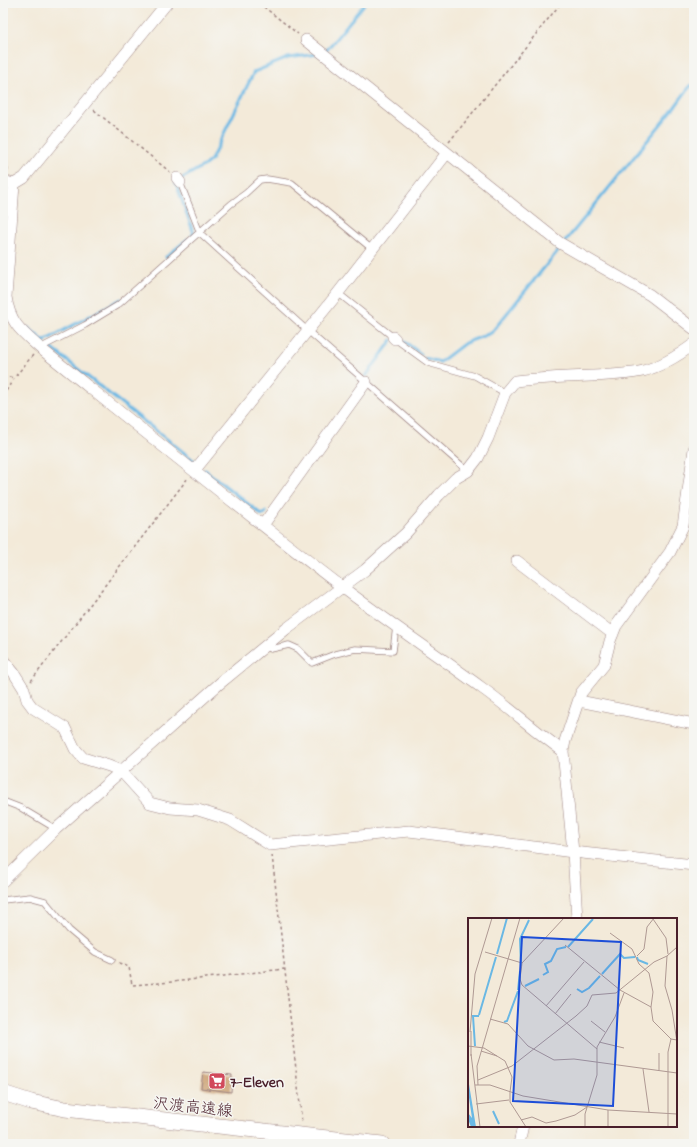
<svg xmlns="http://www.w3.org/2000/svg" width="697" height="1147" viewBox="0 0 697 1147" font-family="'Indie Flower','Klee One',sans-serif">
	<style>
		.lines { fill: none; stroke-linecap: round; stroke-linejoin: round }
		.stream { stroke: #6ab8e4; stroke-width: 3 }
		.building { fill: #d2ad85 }
		.service-casing { stroke: #9e8482; stroke-width: 7 }
		.minor-casing { stroke: #9e8482; stroke-width: 12 }
		.secondary-casing { stroke: #9e8482; stroke-width: 16 }
		.path { stroke: #9e8482; stroke-width: 1.5; stroke-dasharray: 3 3; stroke-linecap: butt }
		.service { stroke: #fff; stroke-width: 5.5 }
		.minor { stroke: #fff; stroke-width: 11 }
		.secondary { stroke: #fff; stroke-width: 15 }
		.labels { text-anchor: middle; stroke-width: 3; stroke-linejoin: round; paint-order: stroke }
		.poi-label { font-size: 16px; font-weight: bold; fill: #4a1f2b; stroke: #f6f6f2; text-anchor: start }
		.street-label { font-size: 16px; fill: #4a1f2b; stroke: #f6f6f2 }
		.inset-river { fill: none; stroke: #6ab8e4; stroke-width: 2 }
		.inset-road { fill: none; stroke: #af9993; stroke-width: 1 }
		.view { fill: #1d4ed8; fill-opacity: 0.15; stroke: #1d4ed8; stroke-width: 2 }
		.inset-edge { fill: none; stroke: #4a1f2b; stroke-width: 2 }
	</style>
	<rect width="100%" height="100%" fill="#f6f6f2"/>
	<filter id="ink" filterUnits="userSpaceOnUse"><feTurbulence type="fractalNoise" baseFrequency=".025" numOctaves="2"/><feDisplacementMap in="SourceGraphic" scale="8" xChannelSelector="R" yChannelSelector="G"/><feConvolveMatrix kernelMatrix="1 2 1 2 8 2 1 2 1" color-interpolation-filters="sRGB"/></filter>
	<filter id="wash" filterUnits="userSpaceOnUse"><feTurbulence type="fractalNoise" baseFrequency=".012" numOctaves="4" result="noise"/><feDisplacementMap in="SourceGraphic" scale="16" xChannelSelector="R" yChannelSelector="G"/><feGaussianBlur stdDeviation="0.9" result="paint"/><feColorMatrix in="noise" values="0 0 0 0 0 0 0 0 0 0 0 0 0 0 0 0 0 1.4 0 .05"/><feComposite in="paint" operator="in"/></filter>
	<g filter="url(#wash)">
		<rect width="100%" height="100%" fill="#f3ead9"/>
		<g class="lines">
			<path class="stream" d="M325 52 365 3
				M181 179 205 165 211 160 254 72 288 58 318 54
				M176 183 194 234 192 235
				M3 196V217
				M564 243 674 108 691 85 694 87
				M166 257 188 239
				M28 328 45 342
				M398 337 421 354
				M44 341 121 299
				M50 347 197 463
				M425 358 440 362 465 343 491 333 561 247
				M366 376 392 340
				M205 470 262 515H263L266 512"/>
		</g>
		<g id="blocks">
			<path class="building" d="M203 1072 232 1075 231 1092 201 1088Z"/>
		</g>
	</g>
	<g filter="url(#ink)">
		<use href="#blocks" fill-opacity="0" stroke="#9e8482" stroke-width="1"/>
		<g class="lines">
			<g class="service-casing">
				<path id="service" d="M180 182 200 233 308 331 468 471
					M338 293 393 337
					M395 339 428 363 475 376 505 393
					M40 348 85 325 118 305 231 204 246 193 260 180 267 179 292 183 372 249
					M265 646 271 649 289 645 298 649 312 663 335 654 355 649 393 651 396 627
					M3 801 21 808 56 829
					M3 900 30 897 45 901 69 930 95 952 112 960"/>
			</g>
			<g class="minor-casing">
				<path id="minor" d="M306 40 560 243 650 295 694 329
					M177 178 180 182
					M3 181 14 184 24 178 167 3
					M14 184 6 297C10 323 21 331 40 348 140 428 240 509 342 587 388 622 436 654 482 688 510 708 535 731 563 751
					M393 337 395 339
					M194 471 338 293 447 153
					M263 525 366 382
					M517 561 613 634
					M3 660 14 673 24 689 27 700 33 708 65 728 75 749 83 758 109 766 121 771 150 803 170 808 198 810 230 820 270 845 409 831 573 852 694 865
					M579 701 694 724
					M3 881 56 829 219 684 286 629 365 570 406 533 439 495 456 478 468 471 478 458 488 438 505 393 515 381C540 378 565 377 591 376 608 375 626 375 643 371 662 366 678 356 694 344
					M577 919 573 852 563 751 565 741 581 693 604 665 610 641 616 626 670 552 683 526 694 449
					M519 1144 523 1126"/>
			</g>
			<g class="secondary-casing">
				<path id="secondary" d="M3 1093 31 1102 65 1109 382 1144"/>
			</g>
			<path class="path" d="M259 3 298 34
				M94 110 170 172
				M3 138 8 171
				M449 142 561 3
				M3 376 14 378
				M3 396 14 378 33 355
				M31 681 188 478
				M272 855 302 1123
				M119 963 129 967 132 985 172 982 284 969
				M209 1091V1089"/>
			<use href="#service" class="service"/>
			<use href="#minor" class="minor"/>
			<use href="#secondary" class="secondary"/>
		</g>
	</g>
	<defs>
		<g id="supermarket-square" transform="scale(0.9)"><rect x="-9" y="-9" width="18" height="18" rx="4" fill="#d1495b" stroke="#f6f6f2"/><path d="M-6-5.5h2.5l.6 2H6L4.5 2H-2.5L-4.4-4H-6ZM-1.5 3.2a1.3 1.3 0 1 0 .1 0ZM3 3.2a1.3 1.3 0 1 0 .1 0Z" fill="#fff"/></g>
	</defs>
	<g fill-rule="evenodd">
		<use href="#supermarket-square" x="217" y="1081"/>
	</g>
	<g class="labels">
		<g class="poi-label">
			<text x="230" y="1087">7-Eleven</text>
		</g>
		<g class="street-label">
			<text transform="translate(193 1106) rotate(6)" y="6">沢渡高遠線</text>
		</g>
	</g>
	<g transform="translate(468 918)">
		<rect width="209" height="209" fill="#f3ead9"/>
		<path d="M0 141V160L8 209H3L0 201V195L4 200 0 173Z" fill="#6ab8e4"/>
		<path class="inset-river" d="M100 29 125 1M29 36 39 0M169 39 170 42 180 46M53 48 52 21 61 2M134 56 152 36 156 40 167 39M75 57 80 54 77 46 83 43 89 31 98 29M57 68 71 61M109 71 114 74 121 70 132 58M50 72 52 53M11 97 28 39M36 104 39 103 50 73M7 128 5 98H11M25 193 31 206"/>
		<path class="inset-road" d="M185 1 198 20 200 36M142 15 164 31 171 46 181 55 185 74 183 89 185 103 203 121 209 122M97 27 152 72 183 89M209 29 199 38 197 68 204 92 209 124M17 34 54 45 96 0M169 38 176 31 179 9 186 0M54 45 52 61 54 67 129 131M78 88 116 44M87 96 103 76M22 101 40 106 60 128 86 142 106 141 209 155M123 103 137 114M3 113V138M2 114 7 56 24 0M131 124 156 130M0 128 16 130 37 143 44 159 42 174M13 133 29 138M3 136 12 209M175 151 181 194M191 152V135M10 162 44 148 108 98 119 88 124 77 148 75 186 44 199 38M7 167H22L55 178 140 192 209 196M10 167 9 148 52 0M42 174V184L58 209M8 186 41 182M53 202 64 199 78 205 88 203 107 197 119 189M117 209V196L129 157V129L147 99 156 75M140 209V192M200 209V134L203 121"/>
		<path class="view" d="M54 19 153 24 145 188 45 183Z"/>
		<rect width="209" height="209" class="inset-edge"/>
	</g>
	<rect width="697" height="1147" fill="none" stroke="#f6f6f2" stroke-width="16"/>
</svg>
